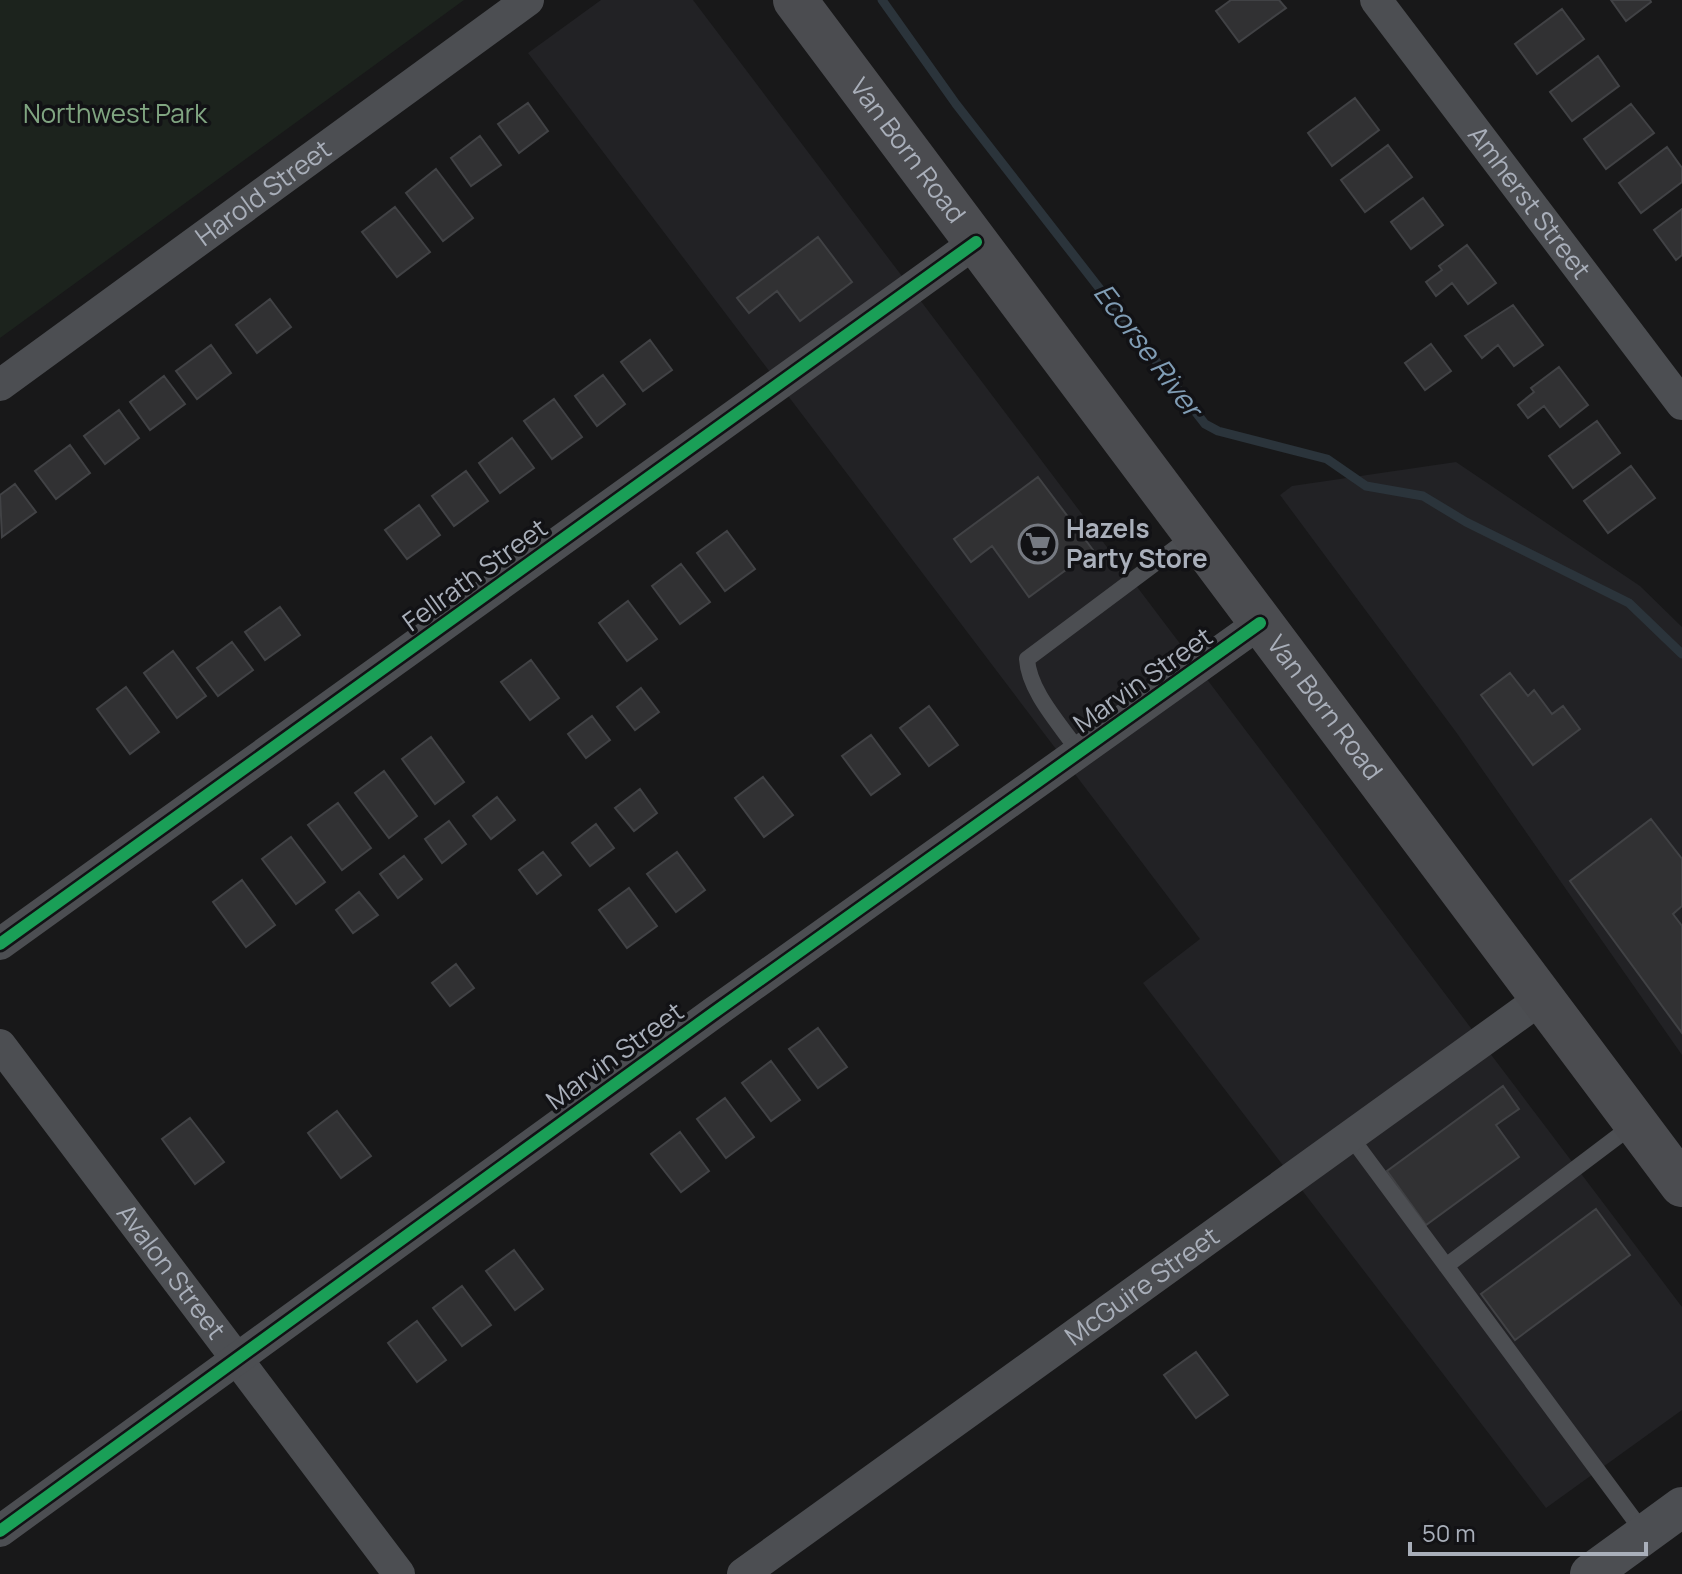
<svg xmlns="http://www.w3.org/2000/svg" width="1682" height="1574" viewBox="0 0 1682 1574" font-family="Manrope,sans-serif">
	<style>
		.built { fill: #222225 }
		.green { fill: #1c231d }
		.lines { fill: none; stroke-linecap: round; stroke-linejoin: round }
		.stream { stroke: #2b343b; stroke-width: 9 }
		.building { fill: #313133; stroke: #414245; stroke-width: 2 }
		.service { stroke: #4c4e52; stroke-width: 16 }
		.minor { stroke: #4c4e52; stroke-width: 32 }
		.tertiary { stroke: #4c4e52; stroke-width: 40 }
		.secondary { stroke: #4b4c50; stroke-width: 44 }
		.cycleway-casing { stroke: #121215; stroke-width: 17 }
		.cycleway { stroke: #1a9f57; stroke-width: 12 }
		.labels { text-anchor: middle; stroke-width: 7; stroke-linejoin: round; paint-order: stroke }
		.park-label { font-size: 26px; fill: #80a581; stroke: #121215 }
		.street-label { font-size: 26px; fill: #a9afba; stroke: #121215 }
		.poi-label { font-size: 26px; font-weight: bold; fill: #a9afba; stroke: #121215; text-anchor: start }
		.water-label { font-size: 28px; font-style: italic; fill: #809db5; stroke: #121215 }
	</style>
	<rect width="100%" height="100%" fill="#181819"/>
	<path class="built" d="M601 0H693L1682 1307V1410L1546 1508 1143 983 1200 939 528 53Z
		M1456 462 1640 586 1682 627V1055L1456 732 1280 495 1292 486Z"/>
	<path class="green" d="M0 0H464L0 338Z"/>
	<g class="lines">
		<path class="stream" d="M882 0 956 104 1205 424 1218 431 1327 459 1366 486 1423 496 1466 522 1629 603 1682 654"/>
	</g>
	<path class="building" d="M1231 0H1279L1286 8 1239 42 1216 11Z
		M1611 0H1650L1651 2 1626 21Z
		M1562 9 1584 39 1537 74 1515 44Z
		M1598 56 1619 86 1572 121 1550 92Z
		M1355 98 1379 130 1332 166 1308 133Z
		M528 103 548 131 519 153 498 124Z
		M1631 104 1654 133 1606 169 1584 139Z
		M480 136 501 165 471 186 451 158Z
		M1388 145 1412 177 1365 212 1341 180Z
		M1667 147 1682 168V182L1641 213 1619 183Z
		M436 169 473 218 443 241 406 193Z
		M1423 198 1443 225 1411 249 1391 222Z
		M395 207 430 252 397 277 362 232Z
		M1682 209V255L1676 260 1654 230Z
		M818 237 852 282 800 321 777 291 749 313 737 298Z
		M1467 245 1496 283 1468 304 1452 283 1436 296 1426 282 1442 270 1439 266Z
		M270 299 291 327 257 353 236 325Z
		M1513 305 1543 345 1514 366 1498 345 1482 358 1465 336Z
		M650 340 672 370 643 391 621 362Z
		M1431 344 1451 371 1425 390 1405 363Z
		M211 345 231 373 197 399 176 371Z
		M1559 367 1588 405 1560 427 1544 406 1528 418 1518 405 1534 392 1531 388Z
		M603 375 625 404 597 426 575 396Z
		M164 376 185 404 150 430 130 402Z
		M554 399 582 437 552 459 524 421Z
		M119 410 139 438 105 464 84 436Z
		M1597 421 1620 453 1573 488 1549 456Z
		M512 438 534 468 500 493 479 463Z
		M70 445 90 473 56 499 35 471Z
		M1631 466 1655 498 1608 533 1584 501Z
		M466 471 488 501 454 526 432 496Z
		M1038 477 1093 550 1029 597 992 546 971 562 954 539Z
		M15 484 36 512 2 537 0 495Z
		M419 505 440 535 407 559 385 530Z
		M727 531 755 569 725 591 697 553Z
		M681 564 710 602 680 624 652 586Z
		M628 601 657 639 627 661 599 623Z
		M280 607 300 635 265 660 245 632Z
		M232 642 253 670 218 696 197 668Z
		M173 651 206 696 177 718 144 673Z
		M531 660 559 698 530 720 501 682Z
		M1510 673 1528 696 1534 690 1552 714 1563 706 1580 729 1533 765 1481 695Z
		M126 687 159 732 130 754 97 709Z
		M641 688 659 712 635 730 617 707Z
		M929 706 958 745 929 766 900 728Z
		M592 716 610 740 586 758 568 734Z
		M871 735 900 774 871 795 842 756Z
		M431 737 464 782 435 804 402 759Z
		M384 771 417 816 389 838 355 793Z
		M763 777 793 815 764 837 735 798Z
		M640 789 657 813 634 831 615 808Z
		M497 797 515 820 491 839 473 816Z
		M338 803 371 848 342 870 308 825Z
		M1651 819 1682 859V906L1673 914 1682 926V1033L1570 881Z
		M449 821 466 844 442 863 425 839Z
		M596 824 614 848 590 866 572 843Z
		M291 837 325 882 296 904 262 859Z
		M543 852 561 875 537 894 519 870Z
		M677 852 705 890 676 912 647 874Z
		M404 856 422 879 398 898 380 874Z
		M242 880 275 925 246 947 213 902Z
		M629 888 657 926 627 948 599 910Z
		M359 892 378 915 353 933 336 910Z
		M456 964 474 988 450 1006 432 983Z
		M818 1028 847 1067 818 1088 789 1049Z
		M771 1061 800 1100 771 1121 742 1083Z
		M1503 1086 1519 1109 1496 1125 1519 1157 1426 1225 1387 1171Z
		M725 1098 754 1137 726 1158 697 1119Z
		M337 1111 371 1156 341 1178 308 1133Z
		M190 1118 224 1162 195 1184 162 1139Z
		M680 1132 709 1171 681 1192 651 1154Z
		M1596 1209 1630 1255 1515 1340 1481 1294Z
		M514 1250 543 1289 515 1310 486 1271Z
		M462 1286 491 1325 462 1346 433 1308Z
		M417 1321 446 1360 417 1382 388 1343Z
		M1196 1352 1228 1395 1196 1418 1164 1375Z"/>
	<g class="lines">
		<path class="service" d="M1079 752C1061 725 1029 692 1027 659L1193 535
			M1350 1136 1644 1533
			M1446 1266 1633 1125"/>
		<g class="minor">
			<path id="s1" d="M1376 0 1682 404"/>
			<path id="s2" d="M0 385 528 0"/>
			<path d="M0 944 976 242"/>
			<path id="s3" d="M0 1045 399 1574"/>
			<path d="M0 1531 712 1014 1260 623"/>
			<path id="s4" d="M743 1574 1542 998"/>
		</g>
		<path class="tertiary" d="M1590 1574 1682 1507"/>
		<path class="secondary" id="s5" d="M795 0 1682 1185"/>
		<g class="cycleway-casing">
			<path id="cycleway" d="M0 944 976 242
				M0 1531 712 1014 1260 623"/>
		</g>
		<use href="#cycleway" class="cycleway"/>
	</g>
	<defs>
		<g id="supermarket-ring" transform="scale(2)"><circle r="9.5" fill="#121215" stroke="#767a82" stroke-width="1.5"/><path d="M-6-5.5h2.5l.6 2H6L4.5 2H-2.5L-4.4-4H-6ZM-1.5 3.2a1.3 1.3 0 1 0 .1 0ZM3 3.2a1.3 1.3 0 1 0 .1 0Z" fill="#767a82"/></g>
	</defs>
	<g fill-rule="evenodd">
		<use href="#supermarket-ring" x="1038" y="544"/>
	</g>
	<g class="labels">
		<g class="park-label">
			<text x="115" y="123">Northwest Park</text>
		</g>
		<g class="street-label">
			<text dy="9" stroke="none"><textPath href="#s5" startOffset="188">Van Born Road</textPath></text>
			<text dy="9" stroke="none"><textPath href="#s2" startOffset="326">Harold Street</textPath></text>
			<text dy="9" stroke="none"><textPath href="#s1" startOffset="254">Amherst Street</textPath></text>
			<text transform="translate(475 575) rotate(-36)" y="9">Fellrath Street</text>
			<text transform="translate(1143 680) rotate(-35)" y="9">Marvin Street</text>
			<text dy="9" stroke="none"><textPath href="#s5" startOffset="884">Van Born Road</textPath></text>
			<text transform="translate(615 1056) rotate(-36)" y="9">Marvin Street</text>
			<text dy="9" stroke="none"><textPath href="#s3" startOffset="284">Avalon Street</textPath></text>
			<text dy="9" stroke="none"><textPath href="#s4" startOffset="492">McGuire Street</textPath></text>
		</g>
		<g class="poi-label">
			<text x="1066" y="538">Hazels<tspan x="1066" dy="30">Party Store</tspan></text>
		</g>
		<g class="water-label">
			<text transform="translate(1148 350) rotate(53)" y="10">Ecorse River</text>
		</g>
	</g>
	<path d="M1410 1542v12h236v-12" fill="none" stroke="#a9afba" stroke-width="4"/>
	<text x="1422" y="1542" font-size="24" fill="#a9afba" stroke="#121215" stroke-width="6" paint-order="stroke">50 m</text>
</svg>
